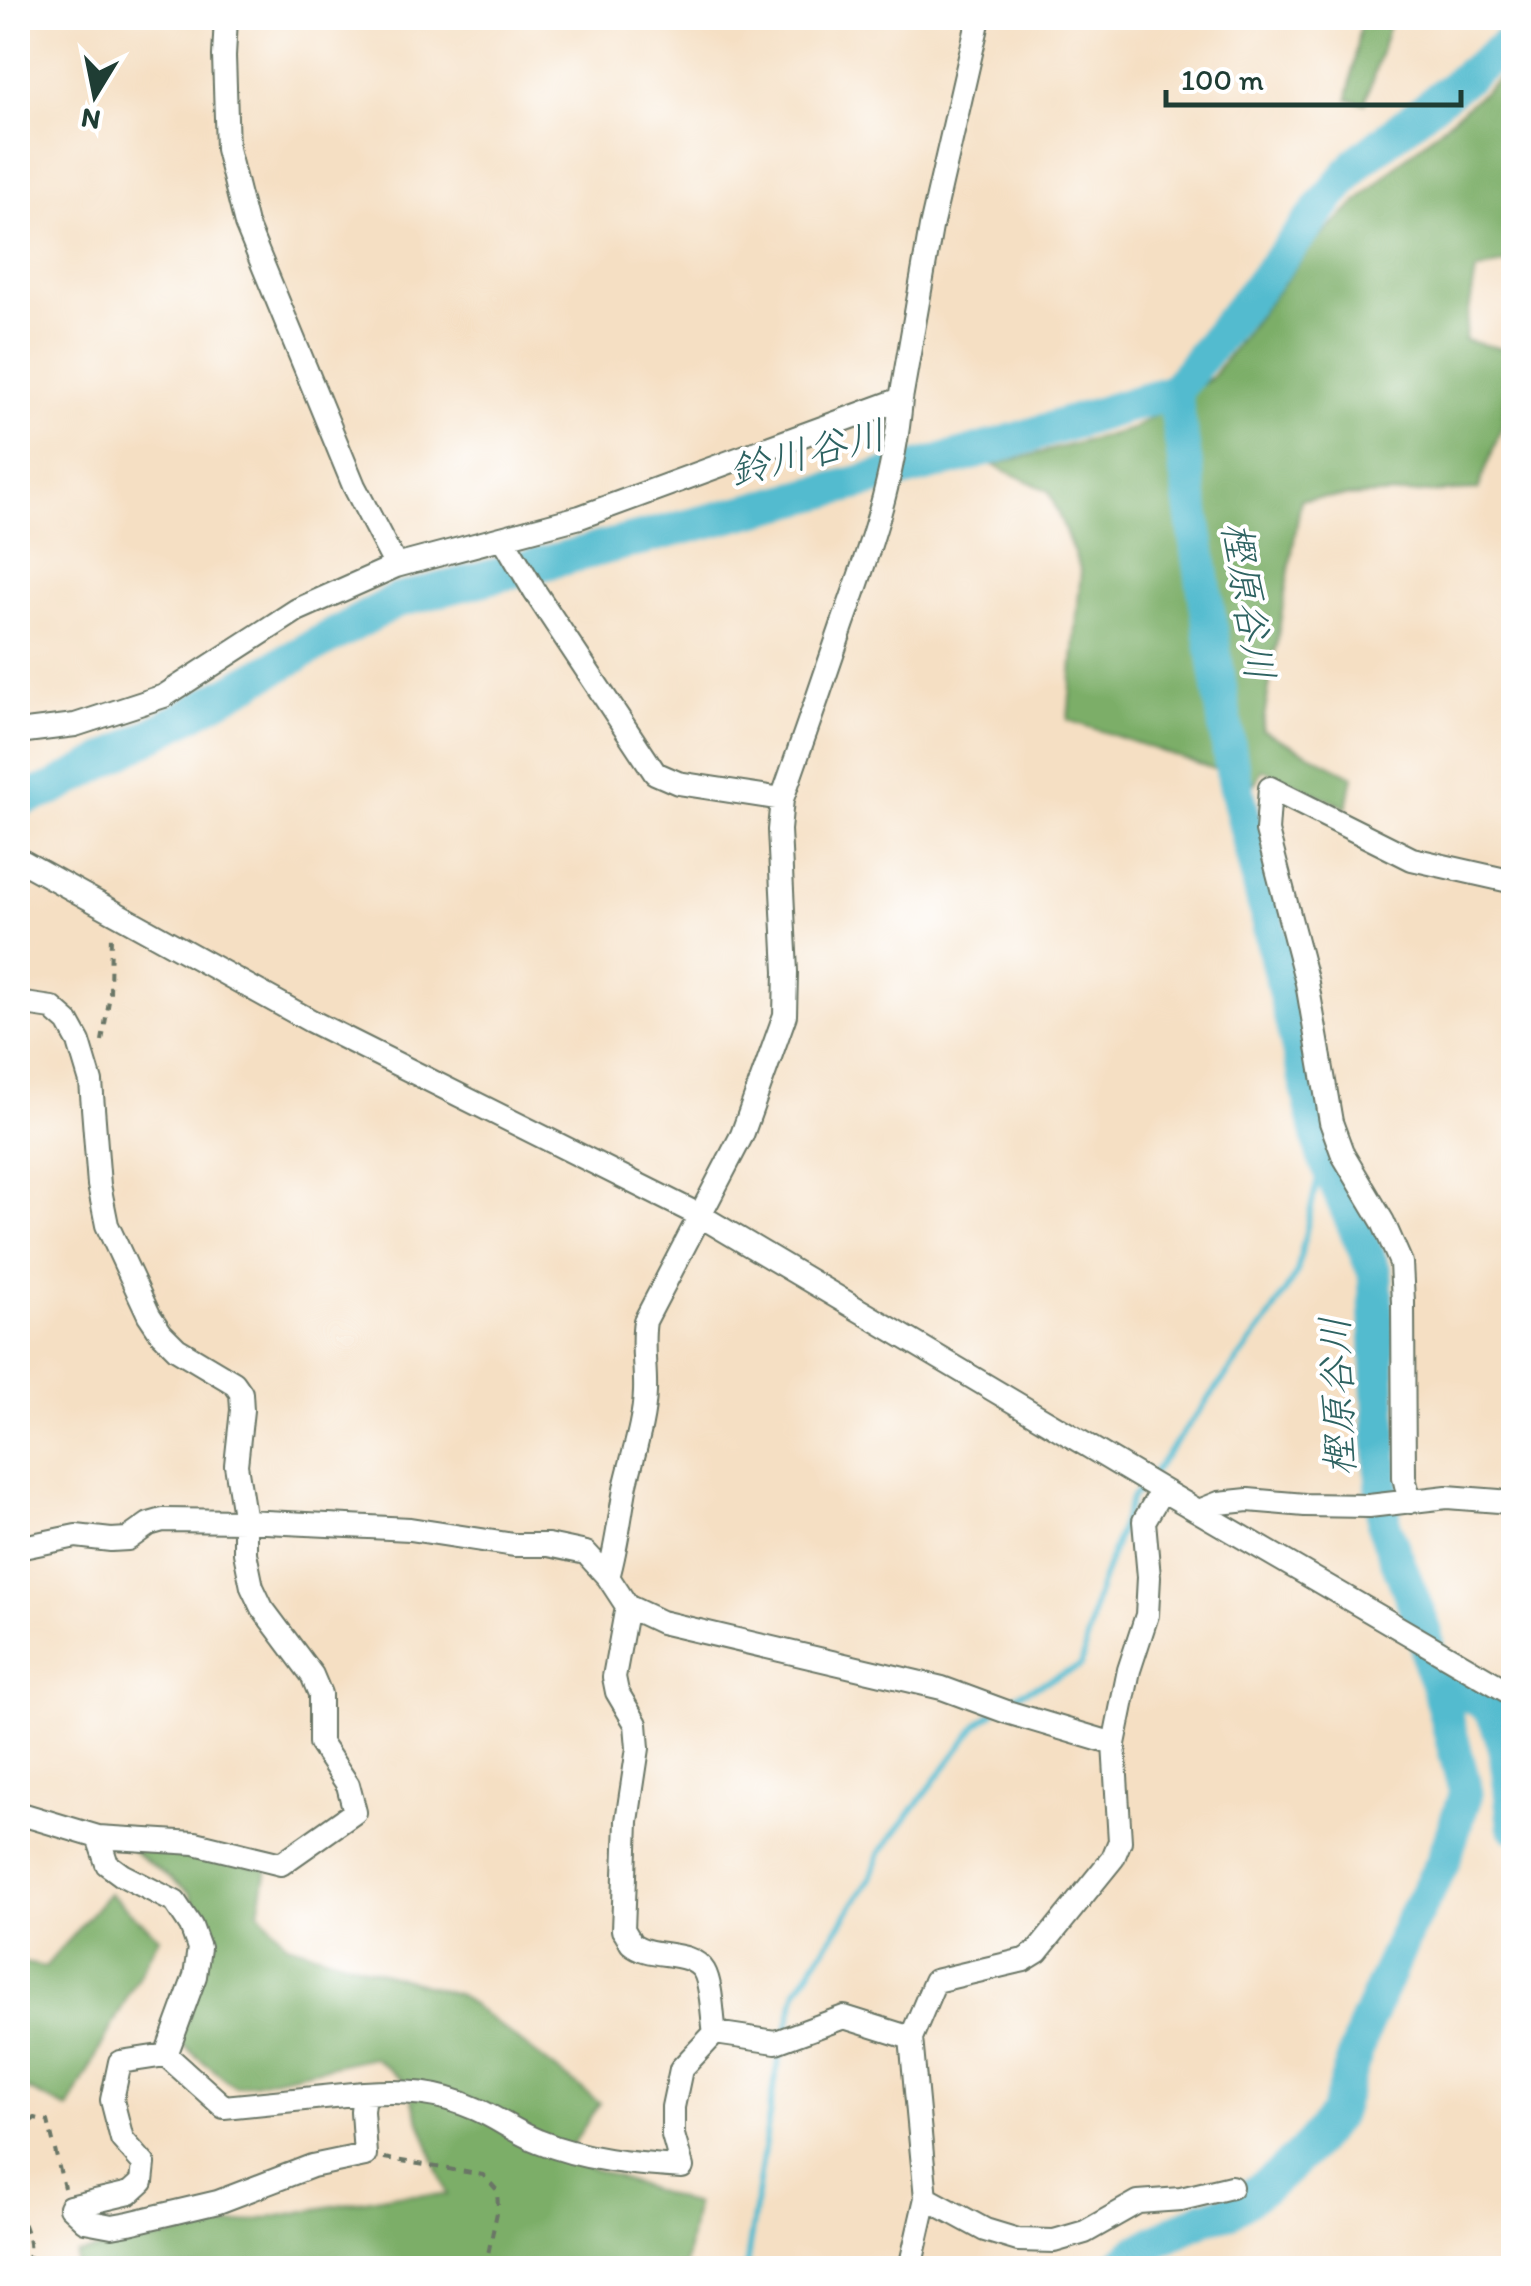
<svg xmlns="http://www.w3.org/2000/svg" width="1531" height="2286" viewBox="0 0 1531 2286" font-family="Itim,'Klee One',sans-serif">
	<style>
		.forest { fill: #7cae68; stroke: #4e764e; stroke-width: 2.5 }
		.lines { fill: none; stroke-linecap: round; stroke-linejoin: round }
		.stream { stroke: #52bbcf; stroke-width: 6 }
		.river { stroke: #52bbcf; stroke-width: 35 }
		.minor-casing { stroke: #6a7666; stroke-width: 26 }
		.path { stroke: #6a7666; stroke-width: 4; stroke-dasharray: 8 8; stroke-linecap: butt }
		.minor { stroke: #fff; stroke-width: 22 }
		.labels { text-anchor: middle; stroke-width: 8; stroke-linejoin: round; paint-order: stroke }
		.water-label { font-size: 40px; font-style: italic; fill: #2e6362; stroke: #fff }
	</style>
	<rect width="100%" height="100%" fill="#fff"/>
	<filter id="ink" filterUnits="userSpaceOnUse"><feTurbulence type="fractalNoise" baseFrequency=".01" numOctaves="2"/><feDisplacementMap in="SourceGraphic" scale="20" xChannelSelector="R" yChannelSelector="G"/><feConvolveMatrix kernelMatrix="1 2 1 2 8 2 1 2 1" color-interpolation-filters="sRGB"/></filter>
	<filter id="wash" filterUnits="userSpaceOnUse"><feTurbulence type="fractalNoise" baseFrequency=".0048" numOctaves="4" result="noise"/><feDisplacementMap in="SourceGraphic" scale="40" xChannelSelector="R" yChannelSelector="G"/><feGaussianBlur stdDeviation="2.25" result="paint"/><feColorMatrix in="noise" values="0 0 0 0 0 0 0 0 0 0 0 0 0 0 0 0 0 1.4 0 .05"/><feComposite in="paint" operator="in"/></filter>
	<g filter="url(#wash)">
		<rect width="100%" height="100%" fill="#f5dfc3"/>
		<path class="forest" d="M1361 18H1394L1389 25 1365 103 1348 99Z
			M1513 67V261L1476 271 1464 340 1511 351 1503 423 1478 490 1301 499 1262 730 1353 776 1347 808 1262 769 1255 783 1068 720 1081 571 1049 491 993 465 1132 429 1211 378 1313 244 1397 165Z
			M126 1846 163 1849 267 1869 259 1911 287 1944 459 1995 600 2103 563 2158 695 2205 685 2268H75L76 2254 392 2195H447L406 2083 373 2057 235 2087 179 2042 207 1961 204 1923 189 1892Z
			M109 1893 159 1937 68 2109 20 2086 18 2087V1962L45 1967Z"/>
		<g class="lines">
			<path class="stream" d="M1150 1477 1268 1320 1297 1272 1323 1154
				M1004 1704 1018 1694 1081 1666 1096 1598 1131 1499 1142 1487
				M786 2033 797 1990 871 1878 880 1853 978 1724 994 1712
				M746 2268 775 2077 783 2045"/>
			<path class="river" d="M18 801 55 788 396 601 963 456 1174 391 1358 162 1514 39
				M1437 1682C1451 1688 1468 1693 1482 1702 1508 1718 1511 1795 1514 1825
				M1118 2268 1136 2252 1204 2217 1230 2211 1277 2177 1306 2150 1336 2115 1363 2030 1409 1926 1442 1864 1466 1793 1437 1682 1429 1662 1425 1631 1384 1526 1375 1273 1323 1154 1232 769 1174 391"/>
		</g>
	</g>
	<g filter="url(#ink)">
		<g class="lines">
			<g class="minor-casing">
				<path id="minor" d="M226 18 224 56 227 149 246 224 354 486 396 566
					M503 538 535 592 655 773 678 783 782 799
					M18 732 75 725 164 696 297 610 396 566 580 517 901 399
					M18 859 311 1021 699 1215 1162 1490 1514 1695
					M18 1003 52 1008 68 1022 79 1042 91 1082 99 1185 107 1225 149 1315 161 1333 177 1349 234 1383 241 1393 242 1410 236 1465 245 1521V1553L252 1587 262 1608 312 1675 320 1694V1743L348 1785 355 1812 281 1864 195 1843 98 1837 18 1813
					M1162 1490 1144 1521 1149 1577 1147 1615 1129 1670 1114 1744 1120 1841 1113 1858 1037 1952 1024 1960 935 1981 911 2038 926 2198 985 2230 1018 2240 1054 2241 1085 2232 1138 2202 1181 2199 1231 2187
					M1410 1502 1404 1477 1403 1302 1401 1263 1383 1222 1343 1155 1331 1122 1307 983 1267 831 1270 788 1412 859 1514 882
					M1199 1511 1219 1503 1248 1500 1305 1505 1369 1506 1447 1497 1499 1501 1514 1505
					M18 1548 76 1536 111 1540 128 1539 149 1524 163 1520 245 1521 410 1529 514 1545H548L586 1553 608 1577 627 1606 661 1622 942 1688 1007 1712 1114 1744
					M608 1577C617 1547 620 1515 626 1484 633 1454 644 1423 645 1392 646 1368 641 1345 645 1321L742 1135 785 1015 786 972 779 830 782 799C803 740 823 682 843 623 869 551 895 477 901 399L931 227 979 18
					M627 1606 614 1677 617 1692 636 1724 638 1748 627 1821 623 1930C624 1930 631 1943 631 1943 650 1960 690 1948 704 1971 712 1985 712 2017 715 2033
					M715 2033 776 2042 844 2017 911 2038
					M166 2055 224 2107 364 2093
					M70 2207 85 2221 112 2226 129 2223 218 2202 312 2166 365 2155 362 2111 364 2093C405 2090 438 2092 476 2109 497 2118 517 2133 538 2141 584 2160 633 2164 682 2167L673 2135V2107L681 2069 715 2033
					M70 2207 130 2193 142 2182 144 2164 122 2139 112 2100 120 2062 166 2055 195 1976 199 1948 191 1926 175 1902 122 1875 107 1864 98 1837
					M910 2268 926 2198"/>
			</g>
			<path class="path" d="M102 1041 110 995 111 931
				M18 2130 35 2118 48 2121 64 2188
				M384 2158 483 2175 497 2190 498 2208 485 2268
				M18 2209C25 2229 36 2248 24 2267L18 2264"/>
			<use href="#minor" class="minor"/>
		</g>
	</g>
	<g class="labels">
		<g class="water-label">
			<text transform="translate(807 452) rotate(-14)" y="14">鈴川谷川</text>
			<text transform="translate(1249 601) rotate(81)" y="14">樫原谷川</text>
			<text transform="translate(1337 1396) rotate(-92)" y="14">樫原谷川</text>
		</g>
	</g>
	<rect width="1531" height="2286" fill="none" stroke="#fff" stroke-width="60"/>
	<g transform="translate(95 95) rotate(190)" stroke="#ffffff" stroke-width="8" paint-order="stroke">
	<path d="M0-8L18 38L0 25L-18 38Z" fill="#1f3d34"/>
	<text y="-15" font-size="28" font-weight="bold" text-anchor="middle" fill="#1f3d34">N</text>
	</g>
	<path d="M1166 90v15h295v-15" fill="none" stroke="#1f3d34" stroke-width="5"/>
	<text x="1181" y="90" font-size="30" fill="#1f3d34" stroke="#ffffff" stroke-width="8" paint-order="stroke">100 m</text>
</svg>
